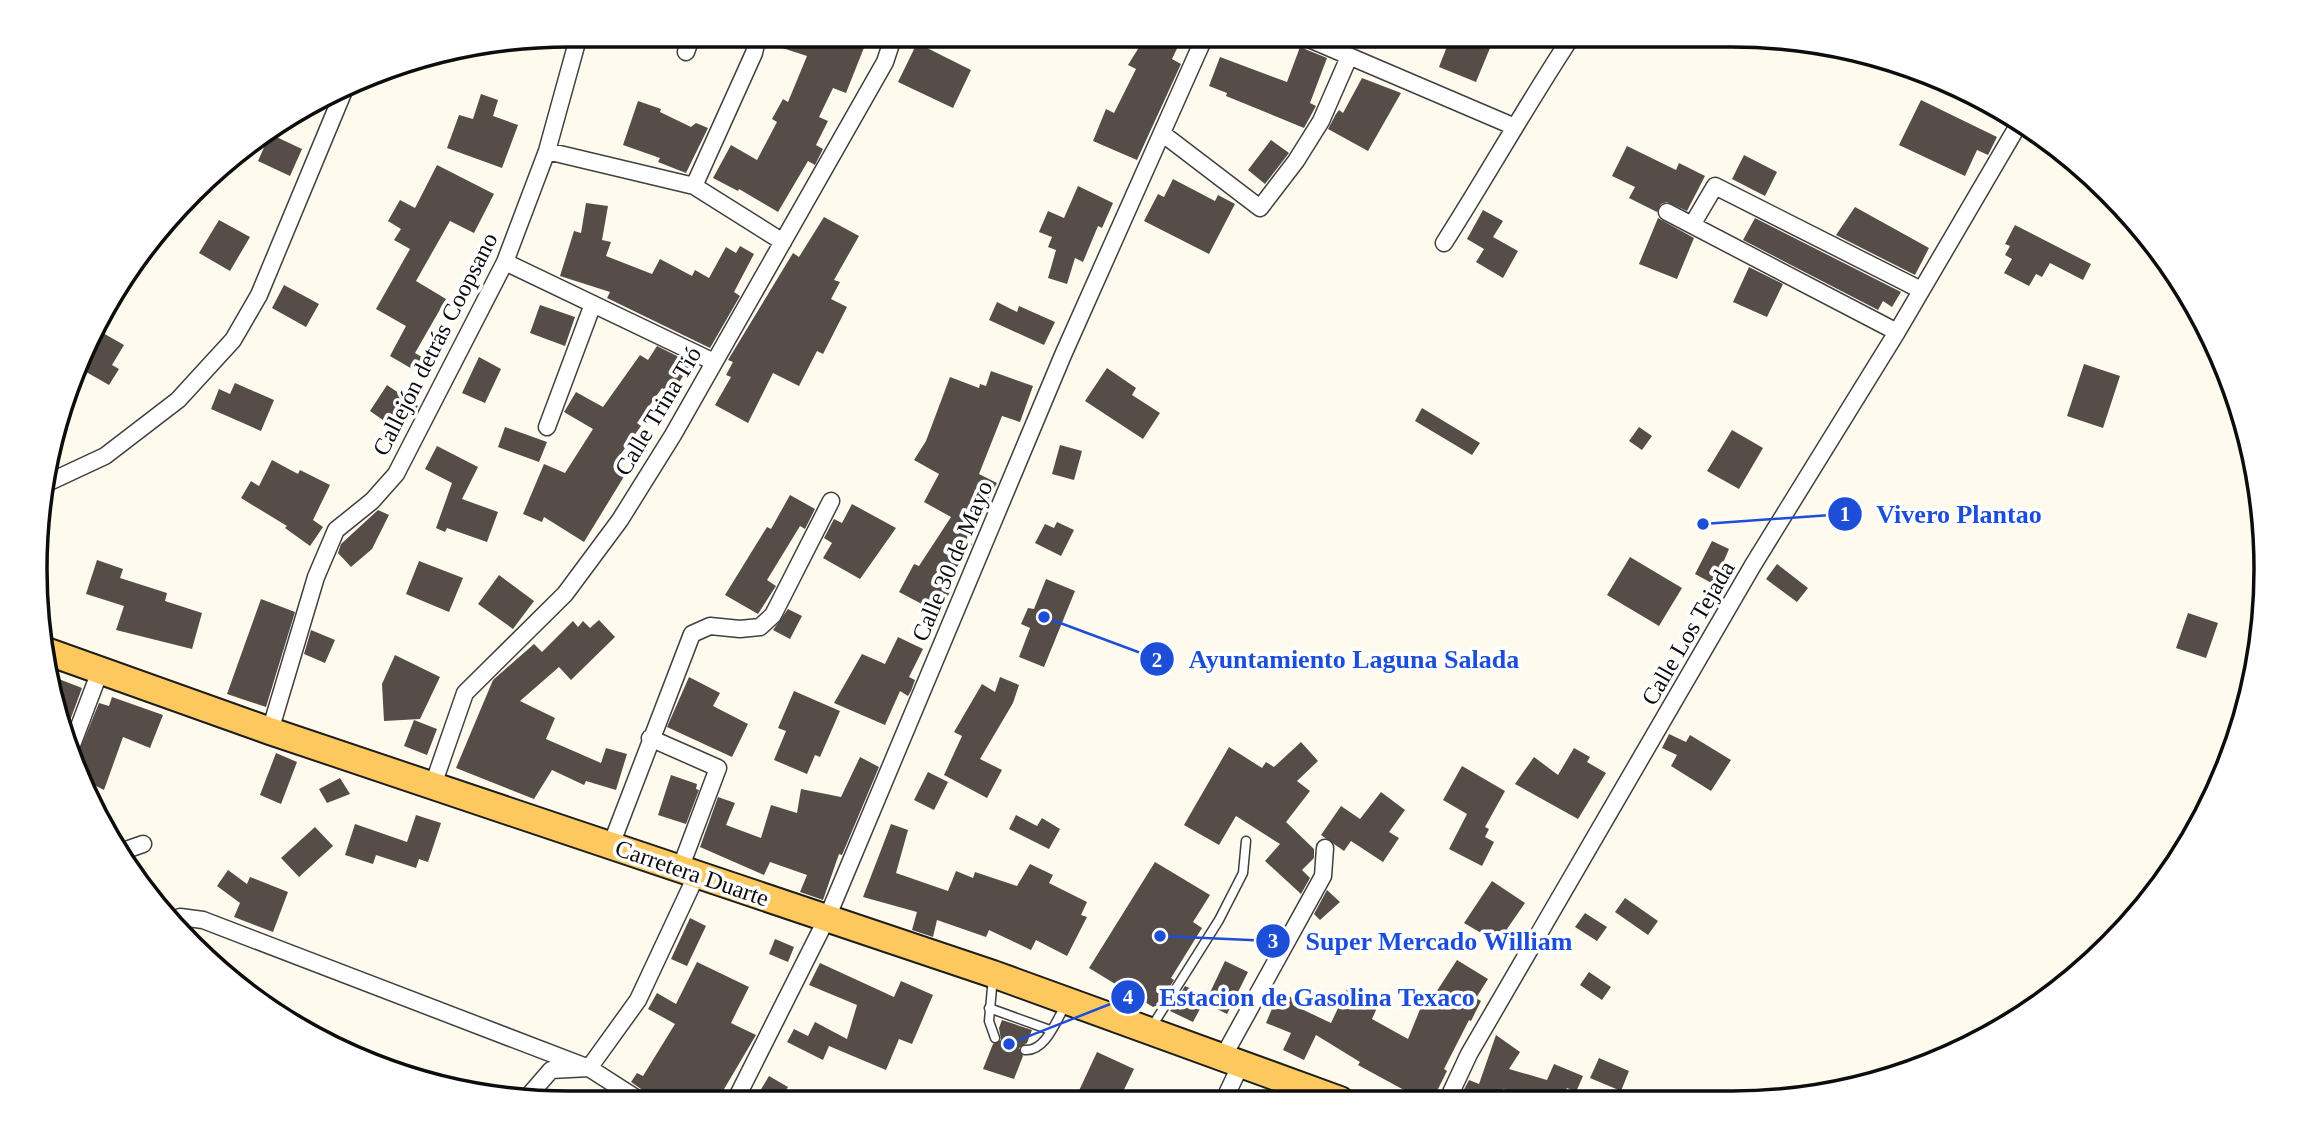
<svg xmlns="http://www.w3.org/2000/svg" width="2301" height="1138" viewBox="0 0 2301 1138" font-family="'Times New Roman',serif">
	<style>
		.building { fill: #564d49 }
		.lines { fill: none; stroke-linecap: round; stroke-linejoin: round }
		.service-casing { stroke: #404040; stroke-width: 11 }
		.minor-casing { stroke: #404040; stroke-width: 19 }
		.primary-casing { stroke: #1e1e1e; stroke-width: 30 }
		.service { stroke: #fff; stroke-width: 8 }
		.minor { stroke: #fff; stroke-width: 16 }
		.primary { stroke: #fdc95f; stroke-width: 26 }
		.labels { text-anchor: middle; stroke-width: 7; stroke-linejoin: round; paint-order: stroke }
		.street-label { font-size: 24px; fill: #0d0d0d; stroke: #fff }
		.rim { fill: none; stroke: #0d0d0d; stroke-width: 3.5 }
		.leader { fill: none; stroke: #1d4ed8; stroke-width: 2.5 }
		.callout-dot { fill: #1d4ed8; stroke: #fff; stroke-width: 2.5 }
		.mark-label { font-size: 21px; text-anchor: middle; font-weight: bold; fill: #fff }
		.callout-label { font-size: 26px; text-anchor: middle; font-weight: bold; fill: #1d4ed8; stroke: #fff; stroke-width: 7; stroke-linejoin: round; paint-order: stroke }
	</style>
	<rect width="100%" height="100%" fill="#fffaee"/>
	<path class="building" d="M768 35H793L812 42 815 35H869L846 93 833 88 819 117 828 121 816 145 823 149 815 165 808 161 778 212 739 189 738 191 713 178 731 145 757 160 777 122 772 119 783 99 788 102 807 56 767 43Z
		M1146 36H1183L1172 59 1181 64 1137 160 1093 141 1106 109 1114 113 1136 69 1128 65Z
		M1451 36H1462L1490 48 1476 82 1439 67Z
		M917 43 971 70 953 108 898 82Z
		M1300 47 1327 58 1310 103 1316 106 1304 128 1226 96 1227 93 1209 86 1220 57 1287 82Z
		M1362 78 1401 93 1368 151 1328 129 1336 114 1339 110 1343 113Z
		M481 94 498 100 493 116 518 125 502 168 447 148 459 115 473 119Z
		M1921 100 1997 137 1988 155 1977 150 1965 176 1899 145Z
		M638 101 661 109 660 112 691 127 696 123 708 128 686 173 658 162 660 158 623 145Z
		M270 134 302 149 290 176 258 161Z
		M1271 140 1289 153 1265 184 1248 170Z
		M1627 146 1676 170 1679 163 1705 176 1687 211 1667 202 1661 204 1657 212 1629 198 1635 187 1612 176Z
		M1744 155 1777 172 1765 196 1732 179Z
		M437 165 494 194 474 233 450 221 416 281 446 299 415 353 427 360 419 373 390 356 406 326 376 309 410 249 394 240 401 229 388 221 400 200 415 208Z
		M1173 179 1215 201 1218 195 1235 204 1209 254 1144 221 1158 194 1164 197Z
		M1078 186 1113 203 1102 228 1098 226 1083 262 1075 258 1067 284 1048 278 1056 250 1048 247 1052 237 1039 232 1048 211 1064 218Z
		M586 203 608 206 602 240 611 242 606 256 652 274 660 259 692 276 695 270 709 278 726 247 736 253 740 246 754 254 734 292 740 296 710 348 607 298 610 292 560 276 574 231 581 233Z
		M1855 207 1929 248 1915 275 1836 235Z
		M1483 210 1503 221 1493 237 1518 251 1503 278 1476 262 1484 249 1467 239Z
		M824 217 859 236 834 280 840 282 831 299 847 307 823 354 817 351 799 386 773 373 748 423 715 405 731 377 726 375 733 362 728 360 793 253 799 257Z
		M1658 218 1694 238 1677 279 1639 264Z
		M1755 218 1901 292 1892 307 1883 301 1878 310 1743 240Z
		M219 220 250 237 230 271 199 253Z
		M2015 225 2091 264 2083 280 2050 263 2042 277 2036 274 2029 286 2004 273 2012 259 2005 255 2010 246 2005 244Z
		M1749 267 1783 284 1767 317 1733 302Z
		M284 285 319 304 306 327 272 308Z
		M997 302 1017 312 1019 306 1055 322 1044 345 989 320Z
		M540 305 575 317 565 346 530 333Z
		M96 329 124 345 112 365 119 369 109 385 81 369Z
		M657 346 691 363 672 394 662 388 637 423 641 426 615 462 628 470 584 542 544 517 542 522 523 514 544 464 565 473 593 429 564 412 576 392 603 407 640 355 648 360Z
		M479 357 501 369 485 403 462 393Z
		M2084 364 2120 376 2103 428 2067 416Z
		M1107 368 1136 388 1132 395 1160 413 1143 439 1085 401Z
		M991 371 1033 386 1020 422 1002 416 979 474 997 483 966 540 972 544 948 581 954 584 939 613 899 592 914 564 919 566 951 517 924 502 939 474 914 460 926 441 950 377 979 388 980 384 986 386Z
		M235 383 274 400 261 431 211 409 219 389 230 394Z
		M387 385 418 406 400 432 370 411Z
		M1422 408 1480 443 1472 455 1415 421Z
		M505 427 547 442 539 462 498 447Z
		M1639 427 1652 436 1642 450 1629 441Z
		M1732 430 1763 448 1739 489 1707 471Z
		M1060 445 1082 451 1074 480 1052 474Z
		M437 446 478 467 462 499 498 512 487 542 447 528 445 532 436 528 452 483 425 469Z
		M272 460 298 474 300 470 330 485 313 520 323 527 310 546 285 528 287 526 241 498 251 481 259 486Z
		M790 495 815 509 805 529 800 526 767 580 776 586 758 614 725 595 767 527 771 529Z
		M852 504 896 528 860 579 823 558 832 543 824 538 834 519 842 523Z
		M378 510 389 515 372 549 351 567 338 553 341 544Z
		M1057 522 1074 530 1061 556 1035 543 1045 524 1054 528Z
		M1712 541 1729 549 1723 563 1728 566 1717 586 1695 574Z
		M1630 557 1682 588 1659 626 1607 595Z
		M97 560 123 569 120 578 167 593 165 601 202 613 192 649 116 630 124 606 86 594Z
		M419 561 463 578 449 612 406 594Z
		M1777 564 1808 588 1797 602 1766 579Z
		M499 575 534 601 513 629 478 604Z
		M1046 579 1075 591 1044 667 1019 657 1030 628 1021 624 1028 608 1034 609Z
		M261 599 295 612 266 707 227 694Z
		M788 609 802 616 790 639 773 630Z
		M2188 613 2218 623 2206 658 2176 648Z
		M599 620 615 637 571 680 559 667 520 701 555 718 546 739 601 763 606 748 627 754 616 790 586 781 584 785 552 770 534 799 456 768 493 680 534 644 542 652 573 621 578 627 583 621 590 628Z
		M311 630 335 640 325 663 304 654Z
		M898 637 923 649 909 677 915 680 911 691 908 696 900 691 885 725 834 703 862 654 885 664Z
		M395 655 440 677 420 719 384 721 382 684Z
		M51 676 82 688 68 726H66Z
		M689 677 720 693 713 706 748 724 732 757 667 727Z
		M1000 677 1019 685 1013 703 980 759 1002 770 987 798 944 775 962 736 954 732 982 684 995 692Z
		M794 691 840 711 820 757 815 755 807 774 774 760 786 731 778 728Z
		M112 697 163 715 150 748 123 737 104 790 82 779 81 775 86 764 76 759 99 703 109 706Z
		M414 720 437 729 427 755 404 746Z
		M1669 734 1686 742 1690 735 1731 760 1711 791 1671 766 1677 755 1662 748Z
		M1301 742 1318 761 1297 781 1310 791 1286 822 1314 849V858L1302 870 1310 878 1301 894 1265 861 1280 844 1236 816 1219 845 1184 825 1229 747 1262 768 1266 762 1274 767Z
		M1574 748 1590 757 1587 762 1606 773 1578 819 1515 784 1534 757 1558 775Z
		M276 753 297 762 281 804 260 795Z
		M860 757 879 767 842 855 839 854 823 900 800 892 807 875 770 862 764 875 700 847 718 797 735 803 726 825 761 838 771 805 797 813 801 789 841 797Z
		M1462 766 1505 791 1485 827 1489 829 1485 837 1494 842 1482 866 1449 849 1467 814 1443 800Z
		M928 772 948 782 934 810 914 800Z
		M671 775 697 784 696 789 699 790 686 824 658 815Z
		M340 778 350 794 327 803 319 789Z
		M1381 792 1405 810 1389 832 1399 838 1383 862 1351 841 1344 851 1321 835 1341 806 1360 819Z
		M416 815 441 823 428 862 419 859 416 868 376 855 373 864 345 855 355 824 407 842Z
		M1016 815 1037 826 1042 818 1060 829 1049 849 1009 829Z
		M891 824 908 830 896 873 948 891 956 871 973 878 975 872 1017 886 1030 864 1053 875 1049 883 1087 902 1081 915 1087 917 1067 956 1036 940 1031 950 989 930 986 937 937 920 933 937 912 930 917 912 863 897Z
		M315 827 333 846 299 877 281 858Z
		M1155 862 1210 895 1193 922 1202 928 1171 978 1174 980 1158 1005 1153 1007 1089 968Z
		M228 870 247 884 250 877 288 892 273 932 234 917 240 903 217 886Z
		M1492 881 1525 903 1507 929 1521 937 1512 951 1464 923Z
		M1327 890 1340 902 1320 920 1314 914Z
		M1625 898 1658 921 1648 935 1615 912Z
		M1585 913 1607 927 1597 941 1575 927Z
		M690 918 706 926 687 966 671 959Z
		M775 939 794 947 788 962 769 954Z
		M1457 960 1488 979 1476 998 1481 1001 1471 1021 1469 1020 1444 1069 1447 1071 1433 1099 1404 1090 1358 1065 1360 1062 1316 1035 1304 1060 1283 1050 1291 1033 1266 1023 1279 992 1295 999 1293 1005 1331 1023 1348 987 1380 1001 1372 1019 1408 1039 1425 997 1431 1000Z
		M1225 961 1248 972 1227 1014 1205 1003Z
		M697 962 749 987 731 1023 756 1035 717 1101 652 1102 648 1094 631 1082 637 1073 643 1076 675 1024 648 1009 657 993 676 1004Z
		M820 963 894 997 901 981 933 995 912 1044 899 1039 886 1070 829 1046 823 1060 787 1042 794 1029 808 1036 815 1022 847 1039 857 1005 809 985Z
		M1589 972 1611 987 1602 1000 1580 985Z
		M1185 986 1207 996 1193 1022 1170 1011Z
		M1002 1020 1032 1030 1027 1043 1019 1048 1023 1056 1014 1079 983 1069 993 1044 1001 1040 999 1028Z
		M1496 1035 1520 1052 1509 1069 1547 1080 1554 1064 1583 1076 1576 1092 1567 1088 1562 1099H1537L1503 1089 1501 1093 1515 1099H1459L1469 1080 1479 1084Z
		M1097 1052 1134 1069 1119 1100H1088L1077 1095Z
		M1599 1058 1629 1071 1621 1091 1590 1078Z
		M769 1076 788 1087 780 1101H754Z"/>
	<g class="lines">
		<g class="service-casing">
			<path id="service" d="M993 977 989 1021 995 1038
				M989 1008 1050 1030
				M1151 1028 1219 920 1243 873 1246 841
				M1025 1050C1045 1052 1056 1021 1065 1006"/>
		</g>
		<g class="minor-casing">
			<path id="minor" d="M1302 36 1515 127
				M686 52 692 35
				M1163 134 1260 208 1296 161 1321 121 1349 57
				M547 151 694 186 754 53 758 35
				M694 186 783 242
				M1667 212 1897 332
				M1692 225 1715 186 1921 290
				M1444 243C1488 174 1527 104 1572 36
				M505 262 714 362
				M547 427 593 304
				M45 484 105 456 178 400 233 340 259 295 343 93
				M270 731 316 577 336 530 372 501 396 474 505 262 547 151 579 35
				M650 738 718 768 680 869
				M72 745 100 671
				M433 785 465 693 565 594 620 520 673 435 885 62 894 35
				M611 845 692 634 710 626 740 629 760 627 773 615 831 501
				M123 851 143 844
				M174 923 180 917 203 920 589 1068 642 1102
				M1223 1057 1323 876 1325 848
				M1448 1099 1469 1054 1753 565 1897 332 2020 122
				M525 1100 551 1070 589 1068 638 1000 697 874
				M1224 1100 1241 1064
				M735 1101 827 918 1063 355 1205 36"/>
		</g>
		<g class="primary-casing">
			<path id="primary" d="M43 650 270 731 993 974 1340 1100"/>
		</g>
		<use href="#service" class="service"/>
		<use href="#minor" class="minor"/>
		<use href="#primary" class="primary"/>
	</g>
	<g class="labels">
		<g class="street-label">
			<text transform="translate(435 344) rotate(-63)" y="8">Callejón detrás Coopsano</text>
			<text transform="translate(658 411) rotate(-59)" y="8">Calle Trina Tió</text>
			<text transform="translate(952 561) rotate(-67)" y="8">Calle 30 de Mayo</text>
			<text transform="translate(1688 633) rotate(-60)" y="8">Calle Los Tejada</text>
			<text transform="translate(692 873) rotate(19)" y="8">Carretera Duarte</text>
		</g>
	</g>
	<path d="M0 0H2301V1138H0ZM569 47H1732A522 522 0 0 1 2254 569V569A522 522 0 0 1 1732 1091H569A522 522 0 0 1 47 569V569A522 522 0 0 1 569 47Z" fill="#fff" fill-rule="evenodd"/>
	<path class="rim" d="M569 47H1732A522 522 0 0 1 2254 569V569A522 522 0 0 1 1732 1091H569A522 522 0 0 1 47 569V569A522 522 0 0 1 569 47Z"/>
	<path class="leader" d="M1703 524L1845 514M1044 617L1157 659M1160 936L1273 941M1009 1044L1128 997"/>
	<g class="callout-dot">
		<circle cx="1703" cy="524" r="7"/>
		<circle cx="1044" cy="617" r="7"/>
		<circle cx="1160" cy="936" r="7"/>
		<circle cx="1009" cy="1044" r="7"/>
		<circle cx="1845" cy="514" r="18"/>
		<circle cx="1157" cy="659" r="18"/>
		<circle cx="1273" cy="941" r="18"/>
		<circle cx="1128" cy="997" r="18"/>
	</g>
	<g class="mark-label">
		<text x="1845" y="521">1</text>
		<text x="1157" y="667">2</text>
		<text x="1273" y="948">3</text>
		<text x="1128" y="1004">4</text>
	</g>
	<g class="callout-label">
		<text x="1959" y="523">Vivero Plantao</text>
		<text x="1354" y="668">Ayuntamiento Laguna Salada</text>
		<text x="1439" y="950">Super Mercado William</text>
		<text x="1317" y="1006">Estacion de Gasolina Texaco</text>
	</g>
</svg>
